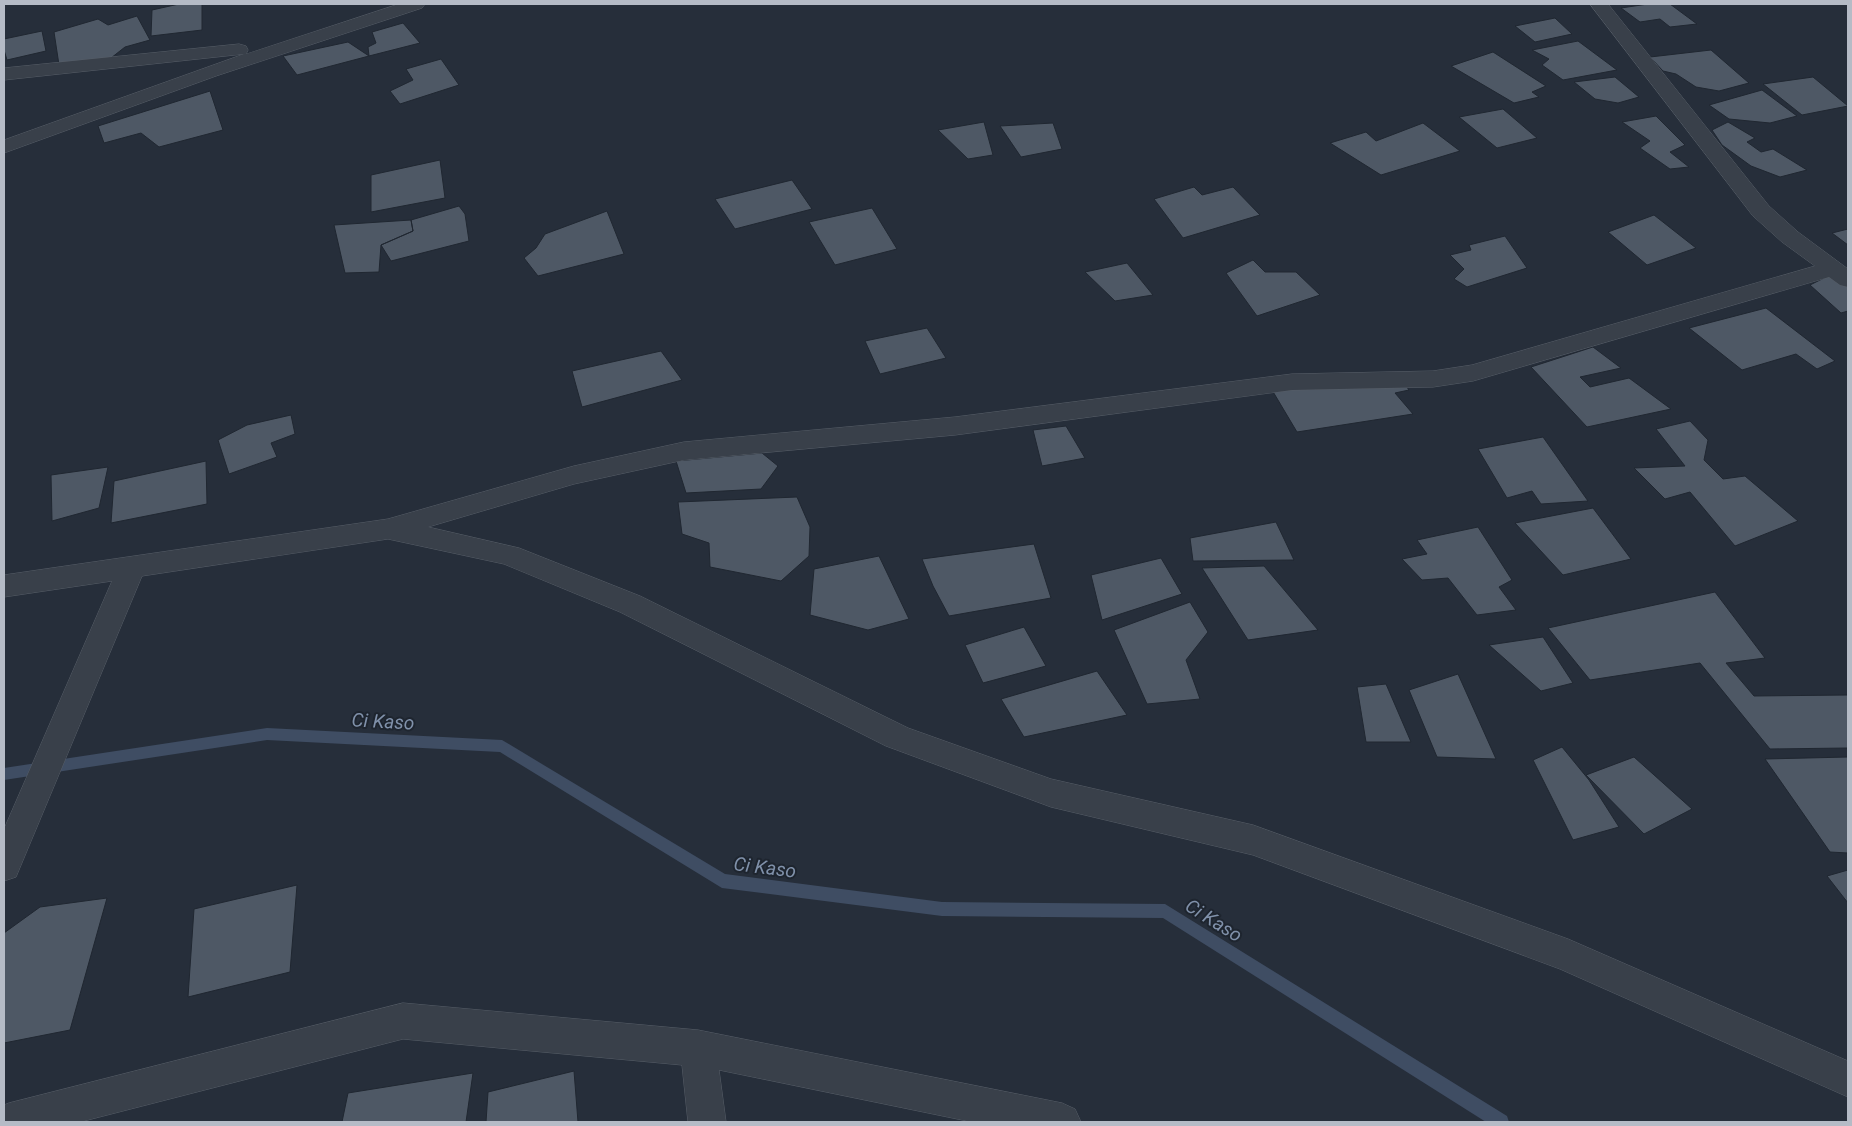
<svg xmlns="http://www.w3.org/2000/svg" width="1852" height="1126" viewBox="0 0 1852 1126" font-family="Roboto,sans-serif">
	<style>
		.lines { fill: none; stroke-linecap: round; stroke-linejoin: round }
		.stream { fill: #3f4d63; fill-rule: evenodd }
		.building { fill: #4e5865; stroke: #202731 }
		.minor-casing { stroke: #575e68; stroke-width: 1 }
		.minor { fill: #39404a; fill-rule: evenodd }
		.labels { text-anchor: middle; stroke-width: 4; stroke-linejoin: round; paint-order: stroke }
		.water-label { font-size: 19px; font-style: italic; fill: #8091aa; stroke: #1e252f }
	</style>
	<rect width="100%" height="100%" fill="#262e3a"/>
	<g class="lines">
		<path class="stream" d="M267 728 502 740 725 874 942 902 1165 904 1507 1116 1509 1122H1486L1163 918 942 916 722 888 500 752 267 740 4 780V768Z"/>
	</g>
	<path class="building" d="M179 4H202V30L151 36 152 10Z
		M1648 4H1670L1697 24 1670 27 1660 19 1640 22 1621 8Z
		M137 16 150 40 125 47 111 58 59 65 54 32 98 19 108 25Z
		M1555 18 1572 34 1535 42 1515 26Z
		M403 23 420 43 369 56 368 47 376 43 372 32Z
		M42 31 46 51 7 60 4 50V39Z
		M1578 41 1617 70 1563 80 1542 65 1549 59 1532 50Z
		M348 42 369 56 297 75 283 56Z
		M1711 50 1749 83 1719 91 1696 87 1676 74 1663 71 1650 57Z
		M1493 52 1546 86 1532 92 1539 97 1514 103 1451 66Z
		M441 59 459 85 400 104 390 91 413 80 406 69Z
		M1615 77 1639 97 1618 103 1595 99 1574 82Z
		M1813 77 1848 106 1802 115 1763 84Z
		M1762 90 1797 116 1770 123 1729 119 1709 105Z
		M210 91 223 130 159 147 141 133 104 143 98 126Z
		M1503 109 1537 138 1497 148 1459 117Z
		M1656 116 1685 145 1670 152 1689 167 1670 169 1640 148 1650 141 1622 122Z
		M984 122 993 155 968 159 938 130Z
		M1728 122 1755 138 1747 142 1761 152 1773 149 1807 170 1780 177 1751 166 1722 145 1712 130Z
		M1053 123 1062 149 1021 157 1000 126Z
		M1423 123 1460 151 1381 175 1330 143 1366 132 1376 141Z
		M440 160 445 198 371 212V175Z
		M792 180 812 209 735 229 715 199Z
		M1194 187 1202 195 1233 187 1260 215 1183 238 1154 199Z
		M459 206 465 214 469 241 391 261 381 245 413 231 411 220Z
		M872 208 897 249 835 265 809 222Z
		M607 211 624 254 538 276 524 258 536 248 545 234Z
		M1654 215 1696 248 1647 265 1608 232Z
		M411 220 413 231 381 245 379 272 345 273 334 225Z
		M1848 229V245L1832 233Z
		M1505 236 1527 268 1467 287 1454 279 1464 269 1450 255 1471 250 1469 245Z
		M1253 260 1265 272H1296L1320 295 1257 316 1226 273Z
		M1127 263 1153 295 1115 301 1085 272Z
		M1830 275 1848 284V311L1841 313 1810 285Z
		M1766 308 1835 361 1817 369 1796 354 1742 370 1689 328Z
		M927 328 946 358 880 374 865 341Z
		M1593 347 1621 368 1580 377 1590 387 1629 378 1671 409 1587 427 1531 367Z
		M661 351 682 380 582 407 572 371Z
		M1404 383 1409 390 1395 393 1413 414 1297 432 1272 390Z
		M291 415 295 434 271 443 277 457 229 474 218 440 247 425Z
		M1690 421 1708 440 1704 460 1723 479 1745 476 1798 521 1735 546 1690 492 1665 499 1634 468 1685 466 1656 429Z
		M1066 426 1085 458 1042 466 1033 430Z
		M1543 437 1588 501 1541 504 1532 491 1507 498 1478 449Z
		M762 453 778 466 761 489 686 493 676 461Z
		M206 461 207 504 111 523 114 481Z
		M108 467 99 508 52 521 51 475Z
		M797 497 810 527 809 556 781 581 710 567 709 543 682 534 678 502Z
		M1593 508 1631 559 1563 575 1515 523Z
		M1276 522 1294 560 1193 561 1190 538Z
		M1478 527 1512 580 1499 587 1516 610 1477 615 1448 578 1422 580 1402 559 1427 554 1417 540Z
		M1034 544 1051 598 949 616 933 586 922 559Z
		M879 556 909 619 868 630 810 615 814 569Z
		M1161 558 1182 594 1102 620 1091 575Z
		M1264 566 1318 630 1248 640 1202 568Z
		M1715 592 1765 658 1726 663 1754 696 1848 695V748L1770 749 1700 663 1590 680 1548 628Z
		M1190 602 1208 632 1186 660 1200 699 1147 704 1114 630Z
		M1024 627 1046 666 983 683 965 645Z
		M1543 637 1573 683 1541 691 1489 645Z
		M1097 671 1127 715 1024 737 1001 699Z
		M1458 674 1496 759 1437 757 1409 690Z
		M1386 684 1411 742H1366L1357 687Z
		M1562 747 1589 780 1619 827 1573 840 1533 760Z
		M1634 757 1692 809 1644 834 1586 775Z
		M1848 757V853L1830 852 1765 759Z
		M1848 870V903L1827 876Z
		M297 885 290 972 188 997 194 909Z
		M107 898 70 1030 4 1043V933L40 907Z
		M574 1071 578 1122H486L488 1092Z
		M473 1073 466 1122H342L348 1093Z"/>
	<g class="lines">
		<g class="minor-casing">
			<path id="minor" d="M399 4H425L422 8 216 76 4 153V140L244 54 4 80V68L239 44 246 46 248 50 246 54Z
				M1590 4H1608L1769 206 1798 232 1848 269V287L1840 285 1829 277 1473 381 1433 387 1292 390 955 435 684 460 574 484 428 527 519 548 640 596 908 728 1051 779 1253 825 1568 939 1848 1061V1097L1560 969 1253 855 1051 807 886 746 620 612 504 564 388 539 142 576 16 877 4 881V829L112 581 4 597V575L388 519 574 466 684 442 955 417 1292 374 1433 371 1472 365 1815 266 1782 242 1753 216Z
				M403 1003 698 1030 1062 1103 1075 1109 1081 1122H972L719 1070 726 1122H688L682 1065 403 1039 80 1122H4V1105L9 1103Z"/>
		</g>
		<use href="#minor" class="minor"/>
	</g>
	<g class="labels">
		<g class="water-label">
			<text transform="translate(383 721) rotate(3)" y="7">Ci Kaso</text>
			<text transform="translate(765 867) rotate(7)" y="7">Ci Kaso</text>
			<text transform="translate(1214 920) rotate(32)" y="7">Ci Kaso</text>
		</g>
	</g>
	<rect width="1852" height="1126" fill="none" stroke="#b5bbc6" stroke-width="10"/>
</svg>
